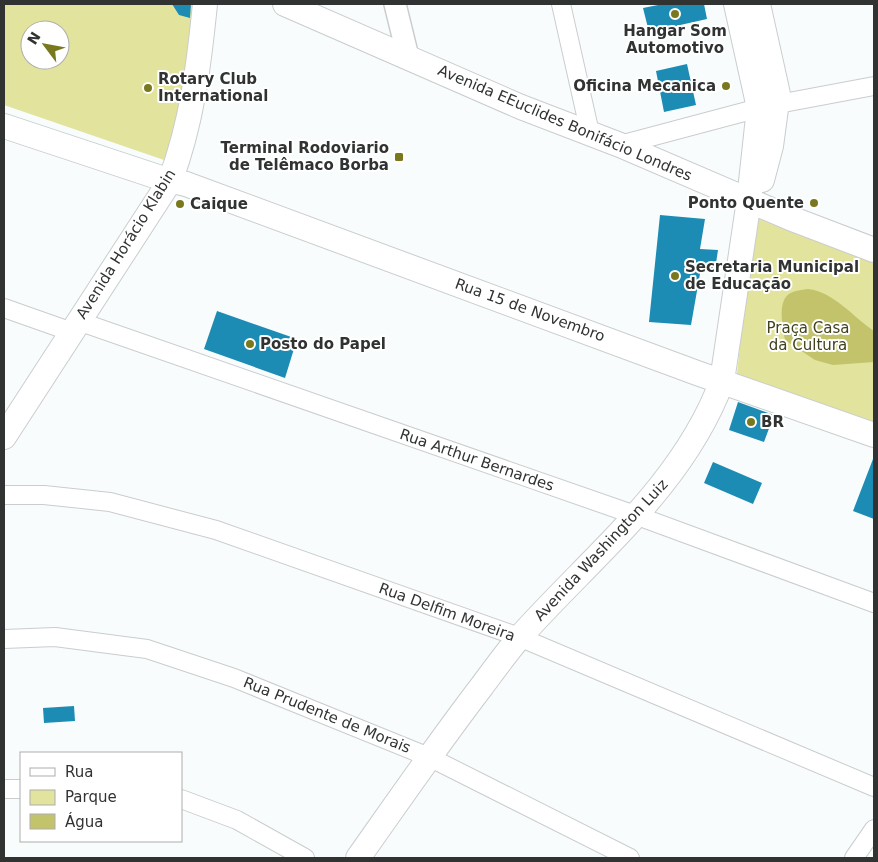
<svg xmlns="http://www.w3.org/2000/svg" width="878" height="862" viewBox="0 0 878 862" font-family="'DejaVu Sans',sans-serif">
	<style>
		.green { fill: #e2e39d; fill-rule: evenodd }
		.water { fill: #c3c36b }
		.building { fill: #1c8cb5 }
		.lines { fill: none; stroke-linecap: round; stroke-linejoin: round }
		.minor-casing { stroke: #cacdcf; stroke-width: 20 }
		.tertiary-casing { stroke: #cacdcf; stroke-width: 24 }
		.secondary-casing { stroke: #cacdcf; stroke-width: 26 }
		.minor { stroke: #fff; stroke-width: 18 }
		.tertiary { stroke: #fff; stroke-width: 21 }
		.secondary { stroke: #fff; stroke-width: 24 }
		.poi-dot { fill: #79781f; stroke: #fff; stroke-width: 2 }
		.labels { text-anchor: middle; stroke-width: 4; stroke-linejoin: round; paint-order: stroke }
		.poi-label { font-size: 15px; font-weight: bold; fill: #313333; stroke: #fff; text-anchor: start }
		.street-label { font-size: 15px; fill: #313333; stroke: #fff }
		.park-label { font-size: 15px; fill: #42421c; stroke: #fff }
	</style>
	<rect width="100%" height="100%" fill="#f8fcfd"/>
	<path class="green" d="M4 4H192L191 109 164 160 4 105ZM30 30H60V60H30Z
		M755 207 874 258V431L736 383Z"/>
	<path class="water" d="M808 289C834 292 853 317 874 331V362L833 365 815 360 785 340C783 328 777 302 789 294 794 290 803 290 808 289Z"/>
	<path class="building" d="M172 4H191L190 18 179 15Z
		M663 4H704L707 19 649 32 643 8Z
		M687 64 696 105 664 112 656 71Z
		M660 215 705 219 700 249 718 250 715 270 701 268 691 325 649 322Z
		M217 311 297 339 285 378 204 349Z
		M738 402 774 415 764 442 729 430Z
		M873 459H874V519L853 511Z
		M713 462 762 483 753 504 704 483Z
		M74 706 75 721 44 723 43 708Z"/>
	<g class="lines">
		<g class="minor-casing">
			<path id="minor" d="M561 4 590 133
				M778 104 874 86
				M620 145 759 108
				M4 308 72 332
				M78 321 635 515 874 603
				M4 495H44L110 502 216 530 519 637 874 787
				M4 639 55 637 147 649 234 678 429 757 630 858
				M4 789H21
				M181 799 237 820 305 858
				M854 858 874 829"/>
		</g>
		<g class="tertiary-casing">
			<path id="tertiary" d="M395 4 408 57"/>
		</g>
		<g class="secondary-casing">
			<path id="secondary" d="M285 4 521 107 620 145 790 218 874 250
				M758 4 778 94 771 146 762 180
				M4 126 161 178 186 184 697 373 874 435
				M4 437 170 181C192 123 199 64 205 4
				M358 858C399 800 439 742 482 686 494 670 506 653 519 638 592 556 683 486 722 381L749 200 759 108 736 4"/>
		</g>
		<use href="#minor" class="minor"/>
		<use href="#tertiary" class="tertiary"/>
		<use href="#secondary" class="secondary"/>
	</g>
	<g class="poi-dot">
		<circle cx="675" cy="14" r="5"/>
		<circle cx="726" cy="86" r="5"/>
		<circle cx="148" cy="88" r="5"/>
		<rect x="394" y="152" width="10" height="10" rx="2.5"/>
		<circle cx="814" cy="203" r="5"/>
		<circle cx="180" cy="204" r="5"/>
		<circle cx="675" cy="276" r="5"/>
		<circle cx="250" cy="344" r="5"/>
		<circle cx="751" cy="422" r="5"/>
	</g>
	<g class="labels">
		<g class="poi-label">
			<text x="675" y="36" text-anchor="middle">Hangar Som<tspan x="675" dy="17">Automotivo</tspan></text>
			<text x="158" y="84">Rotary Club<tspan x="158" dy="17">International</tspan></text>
			<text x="716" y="91" text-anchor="end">Oficina Mecanica</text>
			<text x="389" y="153" text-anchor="end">Terminal Rodoviario<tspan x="389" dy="17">de Telêmaco Borba</tspan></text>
			<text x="804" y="208" text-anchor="end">Ponto Quente</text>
			<text x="190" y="209">Caique</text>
			<text x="685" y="272">Secretaria Municipal<tspan x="685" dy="17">de Educação</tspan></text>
			<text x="260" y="349">Posto do Papel</text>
			<text x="761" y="427">BR</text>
		</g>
		<g class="street-label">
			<text transform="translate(565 123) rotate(23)" y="5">Avenida EEuclides Bonifácio Londres</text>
			<text transform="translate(126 244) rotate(-58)" y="5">Avenida Horácio Klabin</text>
			<text transform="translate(530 310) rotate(20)" y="5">Rua 15 de Novembro</text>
			<text transform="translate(477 460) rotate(19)" y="5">Rua Arthur Bernardes</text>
			<text transform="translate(601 550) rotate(-47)" y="5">Avenida Washington Luiz</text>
			<text transform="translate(447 612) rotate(20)" y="5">Rua Delfim Moreira</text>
			<text transform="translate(327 715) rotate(22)" y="5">Rua Prudente de Morais</text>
		</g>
		<g class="park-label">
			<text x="808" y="333">Praça Casa<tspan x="808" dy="17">da Cultura</tspan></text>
		</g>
	</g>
	<rect width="878" height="862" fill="none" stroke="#313333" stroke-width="10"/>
	<rect x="20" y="752" width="162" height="90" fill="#ffffff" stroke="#adadad"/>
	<rect x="30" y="768" width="25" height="8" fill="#ffffff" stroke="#adadad"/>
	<text x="65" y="777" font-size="15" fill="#313333">Rua</text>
	<rect x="30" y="790" width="25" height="15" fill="#e2e39d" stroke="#adadad"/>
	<text x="65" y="802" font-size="15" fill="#313333">Parque</text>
	<rect x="30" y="814" width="25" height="15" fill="#c3c36b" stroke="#adadad"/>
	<text x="65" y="827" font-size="15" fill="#313333">Água</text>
	<g transform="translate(45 45) rotate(302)"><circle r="24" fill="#ffffff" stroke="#adadad"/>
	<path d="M0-4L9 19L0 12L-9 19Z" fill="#79781f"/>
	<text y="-8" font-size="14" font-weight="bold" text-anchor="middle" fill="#313333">N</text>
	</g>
</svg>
